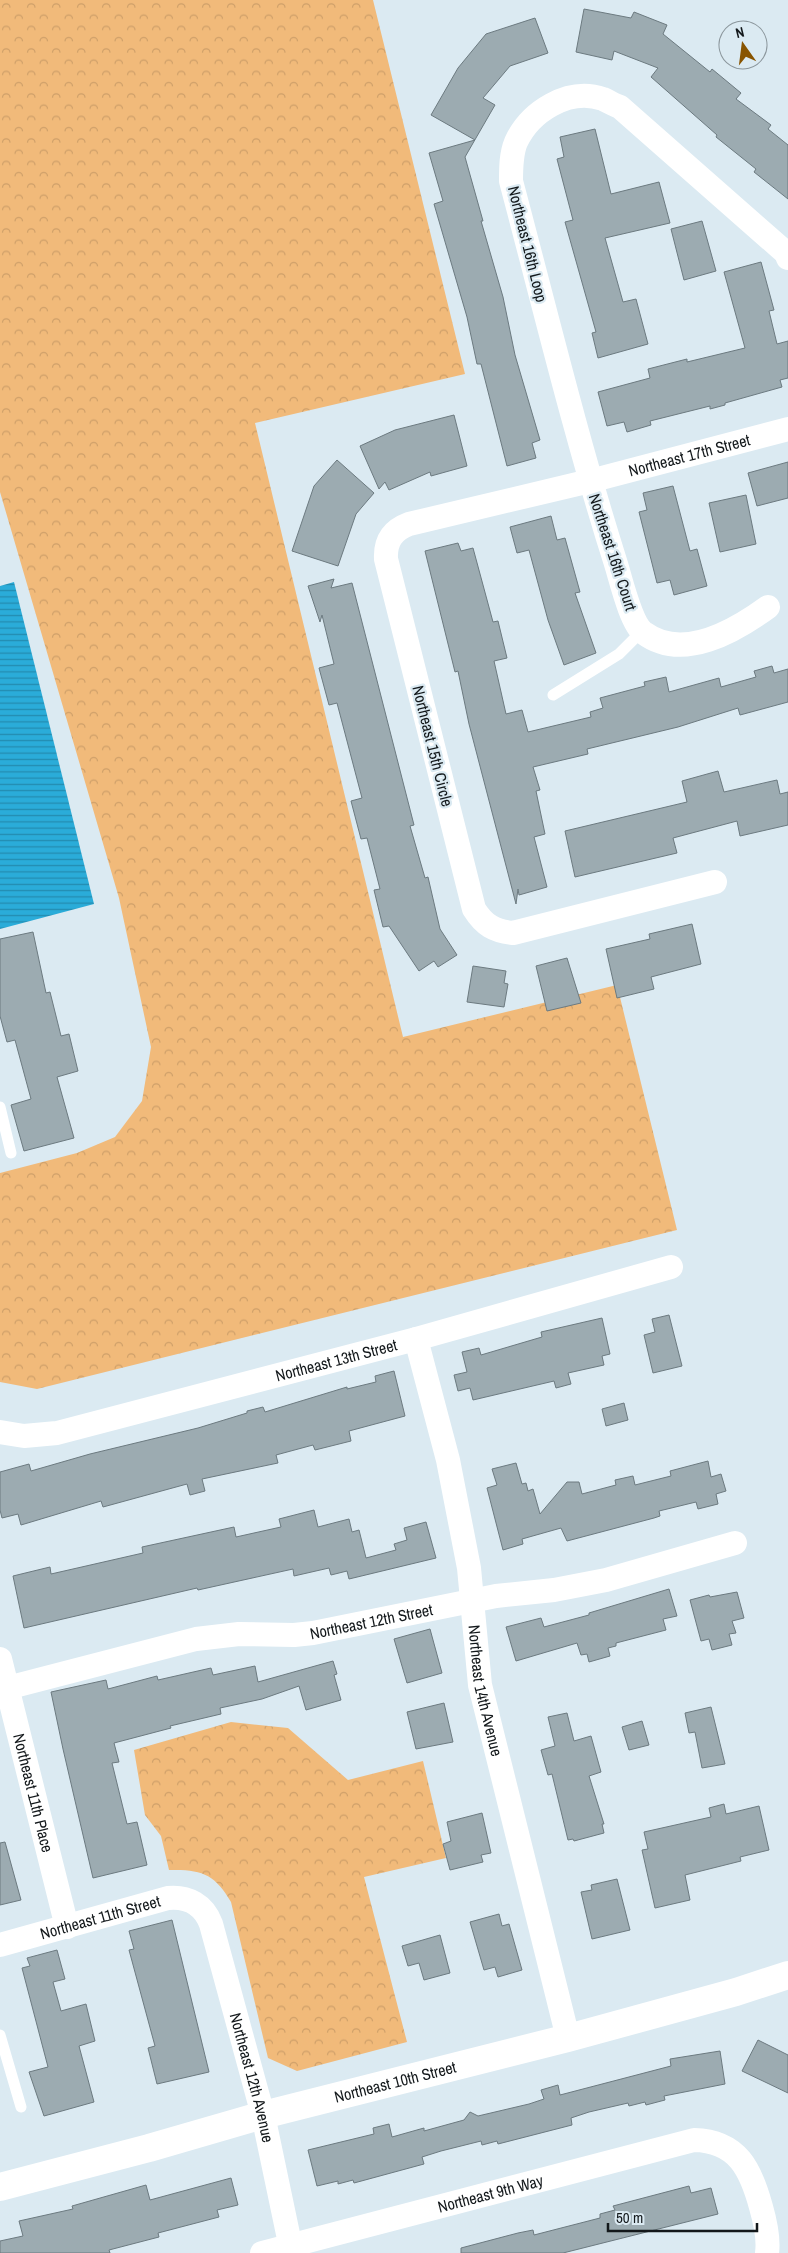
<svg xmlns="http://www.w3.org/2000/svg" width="788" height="2253" viewBox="0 0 788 2253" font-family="'Archivo Narrow',sans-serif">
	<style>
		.forest { fill: url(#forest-crowns) }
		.water { fill: url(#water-rules) }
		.building { fill: #9cabb1; stroke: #6c7a80 }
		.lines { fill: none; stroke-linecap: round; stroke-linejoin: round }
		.lane { stroke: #fff; stroke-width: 11 }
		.street { stroke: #fff; stroke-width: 24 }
		.secondary { stroke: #fff; stroke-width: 28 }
		.labels { text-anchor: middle; stroke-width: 4.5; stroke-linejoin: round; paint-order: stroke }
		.street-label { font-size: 16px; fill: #13181b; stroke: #dbeaf2 }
	</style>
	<defs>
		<pattern id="forest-crowns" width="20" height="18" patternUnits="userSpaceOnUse" patternTransform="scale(1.25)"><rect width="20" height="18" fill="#f1ba7a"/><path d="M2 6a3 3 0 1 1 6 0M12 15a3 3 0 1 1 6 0" fill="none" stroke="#ce9f69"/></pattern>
		<pattern id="water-rules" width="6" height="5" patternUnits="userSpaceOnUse" patternTransform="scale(1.25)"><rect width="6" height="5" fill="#2aacd9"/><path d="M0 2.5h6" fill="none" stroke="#238baf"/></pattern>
	</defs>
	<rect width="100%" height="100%" fill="#dbeaf2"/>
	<path class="forest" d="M0 0H373L465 374 255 423 403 1037 617 985 677 1230 37 1389 0 1382V1173L77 1153 115 1137 142 1101 151 1047 119 898 0 492Z
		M231 1722 288 1728 348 1780 423 1761 446 1858 364 1877 407 2042 297 2071 268 2058 231 1902C215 1874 201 1869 169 1870L161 1836 145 1815 134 1750Z"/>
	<path class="water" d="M14 582 94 904 0 929V586Z"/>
	<path class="building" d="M584 9 631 18 634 12 667 25 663 34 710 72 712 69 741 93 736 99 771 125 768 129 788 145V199L754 172 756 169 716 137 717 135 651 77 658 68 614 51 612 60 576 52Z
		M535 18 548 53 510 66 483 98 495 105 465 157 483 221H481L503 297 515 355 540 440 532 443 536 458 507 466 481 364H477L467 317 434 204 443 201 429 153 475 140 431 115 458 68 486 34Z
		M595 129 611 194 659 182 670 223 605 238 623 302 636 299 648 344 598 358 592 333 596 332 565 222 573 220 557 159 564 157 560 137Z
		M702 221 716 271 684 280 671 229Z
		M761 262 774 310 769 311 777 344 788 341V378L780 380 782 387 725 403V405L710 409V406L650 421 651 425 627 432 624 422 607 426 598 392 650 378 648 369 687 359V362L745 348 724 272Z
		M454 415 467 466 431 476 430 472 389 490 385 482 379 489 360 446 395 430Z
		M337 460 374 493 356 514 338 566 292 551 314 486Z
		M788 462V498L757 506 748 473Z
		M673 486 690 551 697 549 707 586 674 595 670 580 657 583 639 512 647 510 643 493Z
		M746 495 756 544 720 552 709 503Z
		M551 516 557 540 565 538 580 592 575 593 596 653 564 665 548 620 529 550 517 553 510 527Z
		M458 543 461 551 473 548 493 622 498 621 507 658 494 661 506 714 522 710 528 732 591 717 590 712 603 708 600 698 645 686 644 682 666 677 669 692 719 678 721 687 756 677 754 671 772 666 774 673 788 669V702L740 715 738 708 678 727 587 749 588 754 533 767 540 790 536 791 545 834 534 837 547 887 519 895 518 889 516 904 469 724 458 671 455 672 425 551Z
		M334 579 331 588 352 583 414 825 410 826 425 878 428 877 440 929 457 955 438 967 434 961 419 971 389 926 383 927 374 890 380 889 367 838 361 839 351 801 362 798 337 703 329 705 319 668 334 664 322 615 320 622 308 586Z
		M718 771 724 792 777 780 780 794 788 792V825L740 836 737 821 673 838 677 853 575 877 565 831 687 802 682 781Z
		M692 924 701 964 651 977 654 989 617 998 606 949 650 939 649 934Z
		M33 932 46 993 50 992 61 1036 69 1034 78 1071 57 1077 74 1138 24 1151 11 1105 31 1099 15 1040 7 1042 0 1016V939Z
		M567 958 581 1003 547 1011 536 966Z
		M473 966 506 971 504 983 508 984 504 1007 467 1002Z
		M669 1315 682 1366 653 1373 644 1335 655 1332 652 1319Z
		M602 1318 610 1354 602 1356 604 1365 568 1373 571 1384 556 1388 554 1381 473 1400 470 1388 458 1391 454 1375 467 1372 462 1352 479 1348 481 1355 542 1337 541 1332Z
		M394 1371 405 1416 349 1431 351 1441 315 1450 313 1445 276 1455 278 1463 202 1479 205 1491 190 1495 187 1484 103 1507 101 1501 21 1525 18 1514 2 1518 0 1510V1472L29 1464 31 1471 90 1454 198 1428 247 1413V1411L263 1407 265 1412 347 1387V1389L376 1382 375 1376Z
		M624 1403 628 1420 606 1426 602 1409Z
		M708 1461 711 1477 721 1474 726 1491 716 1494 718 1504 698 1509 696 1502 659 1511 660 1516 654 1518 567 1541 561 1528 522 1539 523 1544 503 1550 487 1488 497 1485 492 1469 516 1463 522 1484 526 1483 528 1491 533 1489 540 1514 567 1482H579L582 1494 616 1485 615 1480 633 1476 635 1485 671 1476 670 1471Z
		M314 1510 318 1527 349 1519 352 1532 359 1530 366 1558 396 1550 394 1544 407 1540 404 1528 426 1522 436 1558 349 1579 347 1571 331 1575 329 1568 294 1576 293 1569 198 1590 197 1588 24 1628 13 1576 50 1567 51 1574 143 1553 142 1547 234 1527 236 1537 281 1527 279 1519Z
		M669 1589 677 1616 663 1619 666 1630 616 1643V1646L608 1648 610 1656 589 1662 587 1654 581 1655 577 1643 516 1661 506 1627 541 1618 544 1627 589 1615V1613Z
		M737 1592 744 1618 732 1621 736 1633 729 1634 732 1645 712 1650 709 1639 701 1641 690 1600 709 1595 710 1597Z
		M430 1629 442 1673 407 1683 394 1639Z
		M333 1661 337 1674 334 1675 341 1700 306 1710 299 1686 262 1699 220 1708 221 1714 170 1726 171 1728 114 1743 119 1762 112 1763 127 1824 137 1822 147 1865 93 1878 63 1749 51 1692 106 1680 108 1689 157 1676 158 1680 211 1668 213 1675 255 1666 258 1682Z
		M444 1703 453 1742 416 1749 407 1712Z
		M711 1707 725 1764 702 1768 695 1732 689 1733 685 1713Z
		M567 1713 574 1741 591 1736 601 1772 589 1776 604 1824H602L604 1833 574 1841 573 1839 568 1840 552 1774 548 1775 541 1750 555 1746 548 1717Z
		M642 1721 649 1745 629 1750 622 1727Z
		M724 1804 726 1814 759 1806 769 1850 740 1857 741 1861 685 1875 690 1900 655 1908 642 1850 648 1849 644 1832 711 1817 709 1808Z
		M482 1813 491 1853 481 1855 483 1862 450 1870 443 1844 451 1841 447 1822Z
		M5 1842 21 1900 0 1905V1843Z
		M617 1879 630 1930 592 1939 581 1892 592 1890 591 1885Z
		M499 1914 502 1926 509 1924 522 1970 498 1977 495 1967 484 1970 470 1922Z
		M172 1920 209 2072 157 2084 148 2048 155 2046 129 1950 134 1949 129 1931Z
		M440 1935 450 1973 424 1980 419 1963 408 1966 402 1946Z
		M57 1950 65 1979 53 1982 61 2011 86 2004 95 2041 79 2046 94 2102 44 2116 29 2072 48 2067 22 1968 30 1966 27 1958Z
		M758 2040 788 2055V2093L742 2071Z
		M720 2051 725 2084 664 2096 665 2100 646 2105 645 2102 629 2106 628 2103 589 2112 571 2118 572 2125 498 2144 497 2141 482 2145 481 2141 441 2151 422 2157 424 2164 354 2183 353 2180 338 2184V2181L317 2186 308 2150 374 2134 373 2128 389 2124 392 2137 424 2128V2131L464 2120 470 2112 478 2116 529 2104 544 2099 541 2090 558 2085 560 2095 671 2066 670 2059Z
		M231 2178 238 2205 217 2210 219 2217 158 2233 159 2237 109 2250 110 2253H0V2241L23 2236 19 2221 73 2209 72 2206 146 2185 150 2200Z
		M689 2186 691 2193 711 2188 718 2214 563 2253H461V2248L518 2233 533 2230 534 2235 600 2218V2214L615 2210 613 2206Z"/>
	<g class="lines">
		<path class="lane" d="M553 695 619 654 641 632
			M0 1107 11 1153
			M0 2035 21 2107"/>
		<g class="street">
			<path d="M768 607C735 631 683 662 644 633 631 624 621 580 616 564 576 438 545 309 511 181 511 168 511 154 516 142 530 112 568 87 603 99 608 101 614 105 620 107L786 253 788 258"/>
			<path id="s1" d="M715 882 513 933C494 931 484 925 474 909L386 559C385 541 393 530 409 524L590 481 788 429"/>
			<path id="s2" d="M416 1339 448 1460 469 1568 480 1685 568 2038"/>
			<path id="s3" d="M0 1432 24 1436 57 1433 416 1339 671 1267"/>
			<path id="s4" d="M0 1659 67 1927"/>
			<path id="s5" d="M7 1688 196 1639 239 1634 294 1635 313 1633 496 1596 554 1590 606 1580 735 1543"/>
			<path id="s6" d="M0 1945 168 1898C188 1896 204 1905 211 1924L263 2115 292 2253"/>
			<path id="s7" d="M262 2253 694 2140C738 2141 751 2170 761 2207 765 2221 769 2239 767 2253"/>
		</g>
		<path class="secondary" id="s8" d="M0 2187 149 2148 263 2115 568 2038 736 1992 788 1975"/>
	</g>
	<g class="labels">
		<g class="street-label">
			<text transform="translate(528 244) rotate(76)" y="6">Northeast 16th Loop</text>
			<text dy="6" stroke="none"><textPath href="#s1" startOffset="951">Northeast 17th Street</textPath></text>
			<text transform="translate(613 552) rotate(72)" y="6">Northeast 16th Court</text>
			<text transform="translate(433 746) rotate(76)" y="6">Northeast 15th Circle</text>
			<text dy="6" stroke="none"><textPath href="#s3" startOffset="346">Northeast 13th Street</textPath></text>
			<text dy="6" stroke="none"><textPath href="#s5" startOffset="372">Northeast 12th Street</textPath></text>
			<text dy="6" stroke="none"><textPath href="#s2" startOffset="359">Northeast 14th Avenue</textPath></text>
			<text dy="6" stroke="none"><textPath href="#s4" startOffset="138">Northeast 11th Place</textPath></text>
			<text dy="6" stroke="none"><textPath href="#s6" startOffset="104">Northeast 11th Street</textPath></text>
			<text dy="6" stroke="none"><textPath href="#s6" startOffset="388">Northeast 12th Avenue</textPath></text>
			<text dy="6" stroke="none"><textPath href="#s8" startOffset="409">Northeast 10th Street</textPath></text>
			<text dy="6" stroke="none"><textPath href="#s7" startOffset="236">Northeast 9th Way</textPath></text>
		</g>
	</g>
	<g transform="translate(743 45) rotate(346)"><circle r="24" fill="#dbeaf2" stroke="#8b969c"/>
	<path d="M0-4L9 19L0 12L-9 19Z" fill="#885400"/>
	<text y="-8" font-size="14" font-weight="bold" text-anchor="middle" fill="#13181b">N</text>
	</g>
	<path d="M608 2223v8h149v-8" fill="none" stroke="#13181b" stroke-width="2.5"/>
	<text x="616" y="2223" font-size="15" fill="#13181b" stroke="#dbeaf2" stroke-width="4" paint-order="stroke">50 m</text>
</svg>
